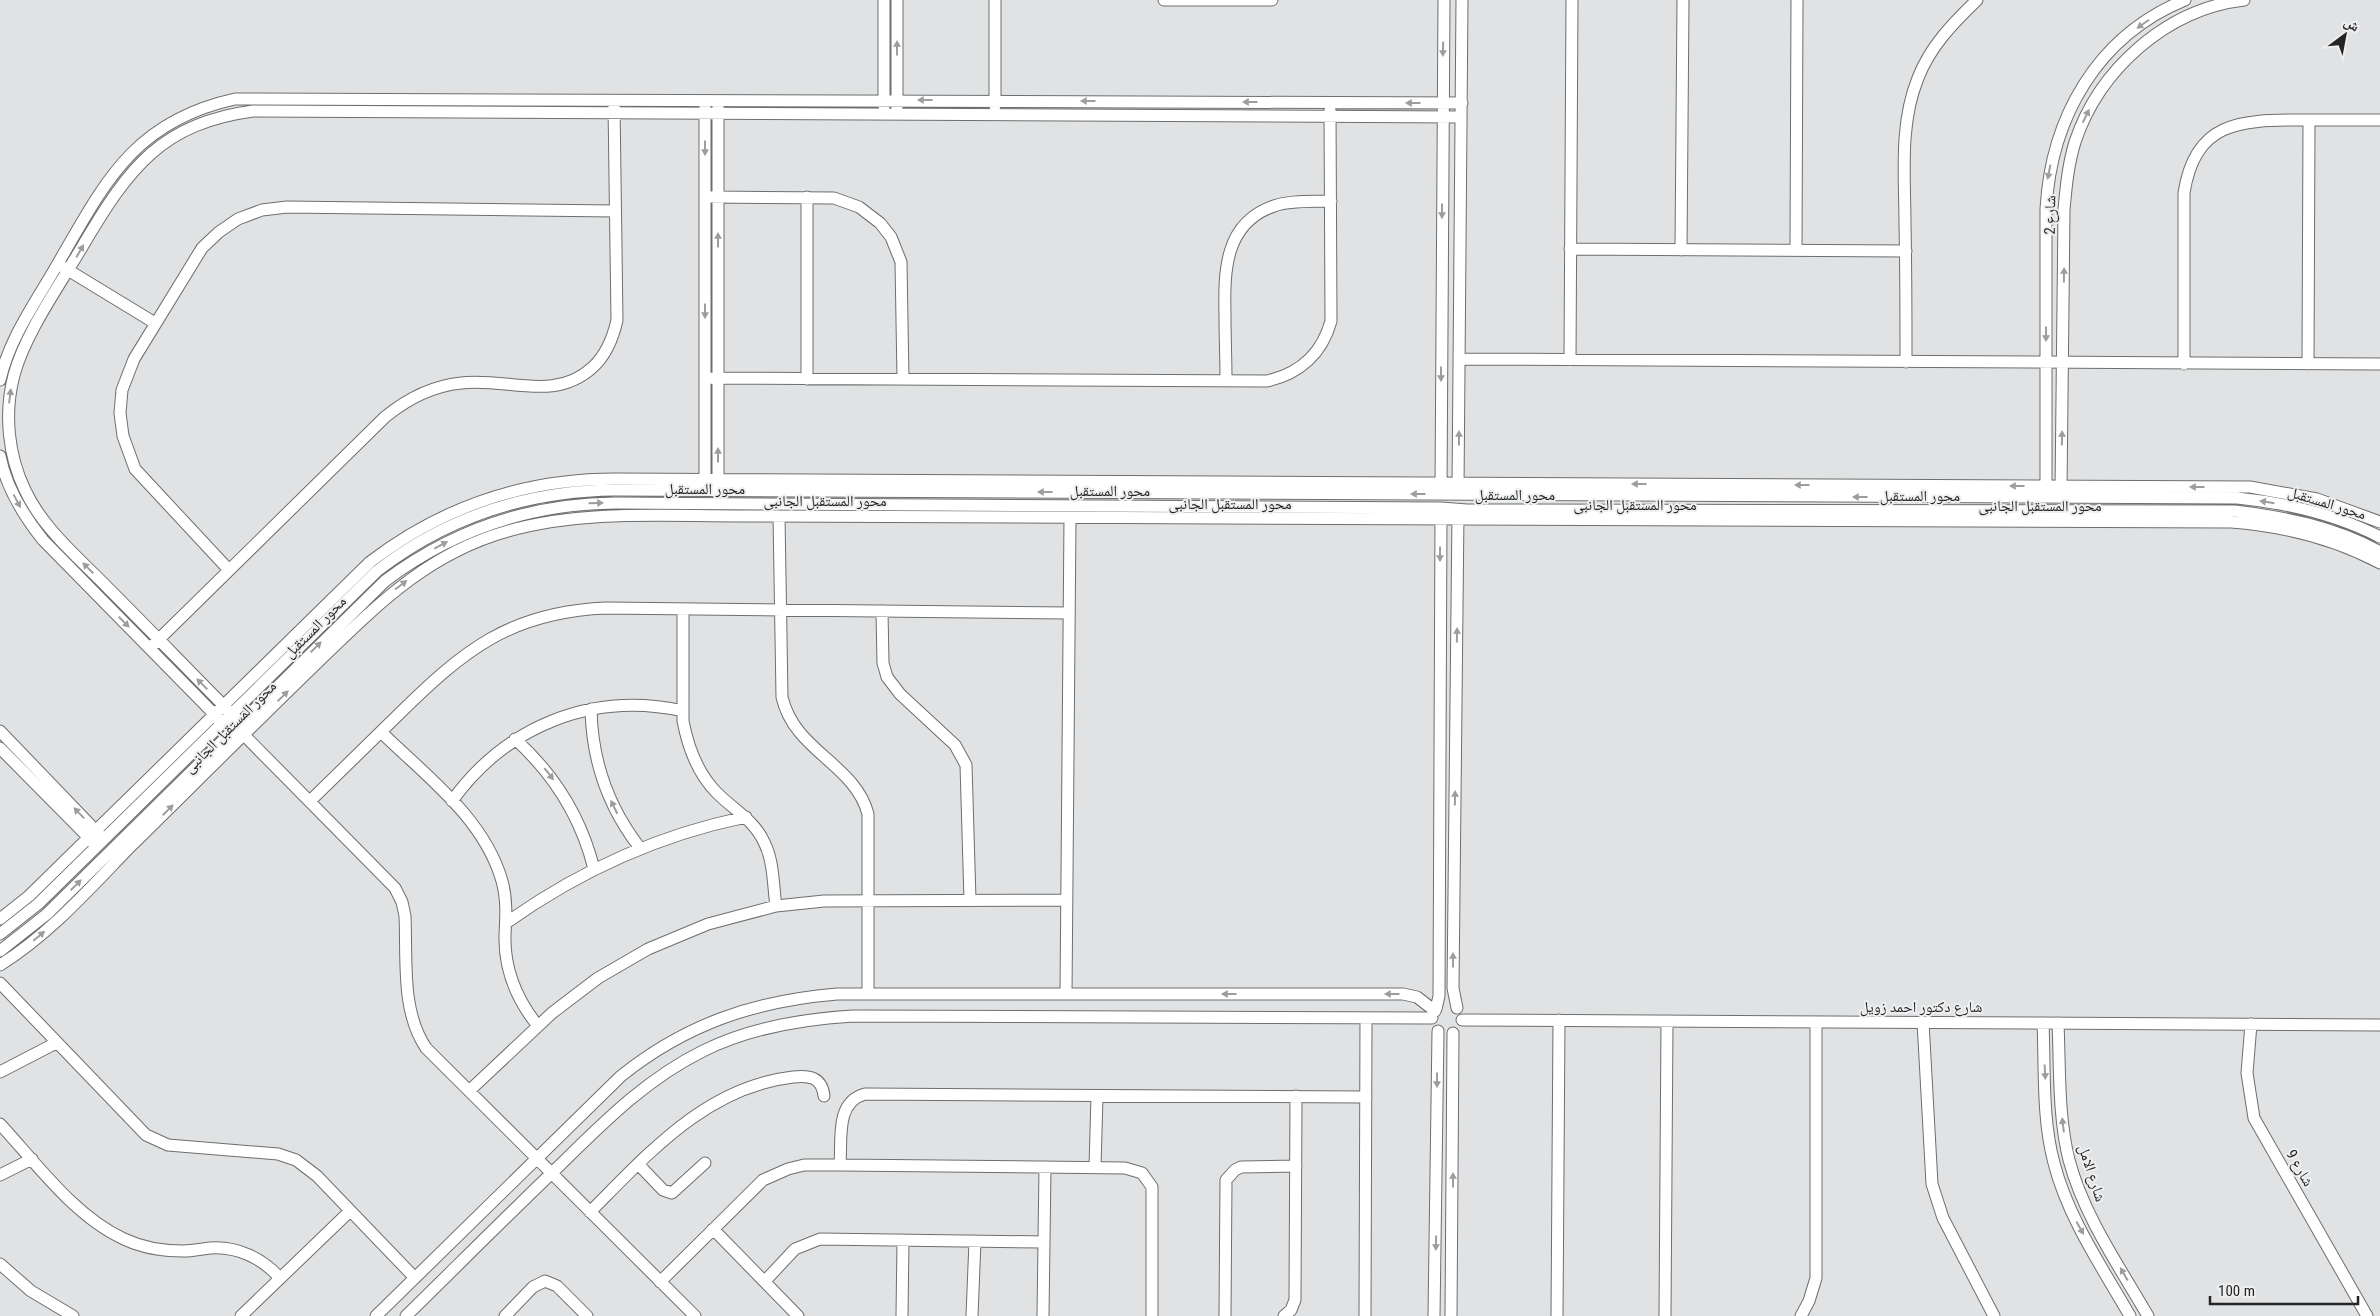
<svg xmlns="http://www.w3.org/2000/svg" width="2380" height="1316" viewBox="0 0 2380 1316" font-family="'Roboto Condensed','Noto Naskh Arabic',sans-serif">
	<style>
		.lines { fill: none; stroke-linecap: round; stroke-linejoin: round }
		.minor-casing { stroke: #6d6e6f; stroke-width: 13 }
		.minor { stroke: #fff; stroke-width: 11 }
		.oneway { fill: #9d9d9d }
		.labels { text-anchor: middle; stroke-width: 4; stroke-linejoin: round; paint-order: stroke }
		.street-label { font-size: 15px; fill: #252526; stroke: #eeeff0 }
	</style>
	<rect width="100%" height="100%" fill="#e1e2e3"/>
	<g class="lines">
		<g class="minor-casing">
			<path id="minor" d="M1164 0H1272
				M884 106V0
				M995 106V0
				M897 107V0
				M711 197 834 198 859 207 880 223 891 237 901 262 903 379
				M807 197V379
				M1570 249 1906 251
				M1681 250 1683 0
				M1796 250 1797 0
				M63 267 155 323
				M1459 359 2380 364
				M1570 360 1572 0
				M1906 362C1906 317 1906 271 1905 225 1905 176 1899 125 1918 78 1930 47 1952 24 1977 0
				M2184 364V193C2195 122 2239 120 2300 120 2327 120 2353 120 2380 120
				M2308 364 2309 120
				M705 378 1267 381C1299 374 1322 354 1331 321L1330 110
				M0 380C9 340 33 306 53 272 103 187 130 122 235 99L1462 103
				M1226 381C1226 359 1225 337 1225 316 1224 272 1224 223 1274 206 1291 200 1313 202 1331 201
				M0 456C6 487 23 515 43 540L218 718
				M705 485V106
				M718 487V105
				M1458 490 1462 0
				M1441 491 1444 0
				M2061 492 2064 210C2066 187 2068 165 2075 142 2099 70 2166 9 2244 0
				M2046 494V209C2051 118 2097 36 2185 0
				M779 516 782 697C794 751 855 764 868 814V994
				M229 570 135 469 123 436 120 413 122 390 134 359 202 248 219 232 238 219 262 210 287 207 615 211
				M683 609V721C688 747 698 774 717 793 734 810 754 820 764 842 774 861 773 886 776 906
				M882 611 883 663 887 677 900 694 955 745 966 765 970 900
				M150 648 385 417C407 399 432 386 461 383 507 377 554 403 593 367 607 354 613 338 617 320L614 105
				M591 709C592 761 608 807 640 848
				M0 731 99 834
				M381 732C426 776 484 818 502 881 507 899 506 916 505 935 504 969 517 1000 538 1026
				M515 739C555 775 581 817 594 869
				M0 748 94 843
				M310 801C339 773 368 744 397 716 463 651 509 612 606 608L1069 613
				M452 801C506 726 592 691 683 711
				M0 919 29 896 370 562C442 507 524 479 615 479L2250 487 2317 499 2380 522
				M506 923C579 871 658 835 746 817
				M0 934 38 904 377 571C447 517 526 491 615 490L2237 498C2287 503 2335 514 2380 537
				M0 951 47 914 385 581C454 529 529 504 615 503L1441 508 1467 510 2235 511C2285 517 2335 527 2380 552
				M0 965C50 934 90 888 131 846 195 783 258 720 322 658 379 603 429 553 508 531 582 510 662 516 739 516L2231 522C2284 526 2333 538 2380 563
				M0 983 146 1135 168 1145 278 1154 296 1160 317 1176 415 1278
				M1066 994 1070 518
				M1457 1008 1453 988 1458 513
				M1436 1009 1439 996 1441 514
				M1462 1020 2380 1025
				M1923 1022 1932 1184 1943 1218 1994 1316
				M2043 1023C2045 1069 2042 1119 2054 1163 2068 1218 2102 1267 2130 1316
				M2058 1023C2060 1068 2058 1116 2069 1160 2084 1216 2119 1266 2148 1316
				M2251 1024 2247 1073 2254 1118 2367 1316
				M0 1072 56 1043
				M469 1091 552 1013 598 978 648 949 708 924 776 906 824 901 1067 900
				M0 1124C37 1164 75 1217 124 1239 143 1248 163 1251 183 1251 192 1251 201 1249 210 1248 237 1246 262 1258 280 1278
				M638 1164 663 1190 672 1193 705 1163
				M840 1165C842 1139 835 1102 865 1094L1366 1097
				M1095 1167 1097 1096
				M0 1175 32 1159
				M590 1212C649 1153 706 1087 793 1077 809 1075 822 1077 824 1096
				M713 1229 798 1316
				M0 1264 31 1291 73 1316
				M765 1281 795 1249 820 1239 1044 1242
				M660 1282 763 1180 788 1169 804 1165H840L1125 1168 1142 1173 1152 1187V1316
				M241 1316 350 1211
				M376 1316 621 1076C686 1024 754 1001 837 994H1403L1417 997 1435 1011
				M406 1316C457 1266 507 1216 558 1167 603 1123 646 1079 703 1051 749 1028 802 1019 853 1016L1432 1018
				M505 1316 533 1287 545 1281 557 1286 587 1316
				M695 1316 426 1048C401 1011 407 960 405 916L402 902 395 888 243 734V727L240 722C196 678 153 633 109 589 79 558 43 529 25 490 8 455 4 413 14 375 26 331 62 282 85 242 129 168 162 123 253 111L1461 117
				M902 1316 903 1240
				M972 1316 975 1241
				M1043 1316 1045 1167
				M1225 1316 1226 1180 1235 1170 1241 1167 1296 1166
				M1284 1316 1291 1310 1295 1300 1296 1096
				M1365 1316 1366 1018
				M1434 1316 1438 1031
				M1451 1316 1453 1033
				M1557 1316 1559 1020
				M1665 1316 1667 1021
				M1801 1316 1809 1301 1816 1278V1022"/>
		</g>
		<use href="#minor" class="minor"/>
	</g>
	<defs><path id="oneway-solid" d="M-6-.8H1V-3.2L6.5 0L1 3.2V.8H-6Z" transform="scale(1.25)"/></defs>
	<g class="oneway">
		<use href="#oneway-solid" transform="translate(2143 24) rotate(145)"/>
		<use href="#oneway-solid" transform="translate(897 48) rotate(-90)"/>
		<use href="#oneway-solid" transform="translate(1443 49) rotate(91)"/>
		<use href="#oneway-solid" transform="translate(925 100) rotate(-180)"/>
		<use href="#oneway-solid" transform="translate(1088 101) rotate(-180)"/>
		<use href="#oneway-solid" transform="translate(1250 102) rotate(-180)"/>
		<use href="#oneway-solid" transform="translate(1413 103) rotate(-180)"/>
		<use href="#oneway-solid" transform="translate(2086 116) rotate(-64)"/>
		<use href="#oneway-solid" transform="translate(705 148) rotate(90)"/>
		<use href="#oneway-solid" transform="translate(2049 172) rotate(101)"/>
		<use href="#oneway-solid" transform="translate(1442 211) rotate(90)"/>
		<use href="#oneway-solid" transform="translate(718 240) rotate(-90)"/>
		<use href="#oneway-solid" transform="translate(80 251) rotate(-60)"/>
		<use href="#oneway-solid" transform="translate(2064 275) rotate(-89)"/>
		<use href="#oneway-solid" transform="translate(705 311) rotate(90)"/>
		<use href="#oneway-solid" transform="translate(2046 334) rotate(90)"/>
		<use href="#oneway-solid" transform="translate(1441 374) rotate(90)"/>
		<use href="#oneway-solid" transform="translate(10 396) rotate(-83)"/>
		<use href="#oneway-solid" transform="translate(1459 438) rotate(-90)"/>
		<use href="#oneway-solid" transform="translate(2062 438) rotate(-89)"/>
		<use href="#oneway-solid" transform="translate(718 455) rotate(-90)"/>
		<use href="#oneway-solid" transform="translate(1639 484) rotate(-180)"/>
		<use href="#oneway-solid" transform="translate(1802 485) rotate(-180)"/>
		<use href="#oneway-solid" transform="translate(2017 486) rotate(-180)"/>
		<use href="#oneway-solid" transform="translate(2197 487) rotate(-180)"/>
		<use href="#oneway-solid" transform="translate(1045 492) rotate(-180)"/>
		<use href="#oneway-solid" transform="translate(1418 494) rotate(-180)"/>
		<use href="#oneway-solid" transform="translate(1860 497) rotate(-180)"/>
		<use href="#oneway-solid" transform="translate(17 501) rotate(62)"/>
		<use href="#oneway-solid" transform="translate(2267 502) rotate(-171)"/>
		<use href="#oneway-solid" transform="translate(596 503) rotate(-2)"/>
		<use href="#oneway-solid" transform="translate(441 545) rotate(-28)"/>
		<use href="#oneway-solid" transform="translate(1440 554) rotate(90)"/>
		<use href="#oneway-solid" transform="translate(88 568) rotate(-135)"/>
		<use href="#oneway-solid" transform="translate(401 585) rotate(-37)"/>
		<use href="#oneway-solid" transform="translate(124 622) rotate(45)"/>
		<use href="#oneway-solid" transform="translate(1457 635) rotate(-89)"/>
		<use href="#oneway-solid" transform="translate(316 647) rotate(-45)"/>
		<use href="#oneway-solid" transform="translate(202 684) rotate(-135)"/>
		<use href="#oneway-solid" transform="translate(283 696) rotate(-44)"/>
		<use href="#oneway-solid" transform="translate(549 774) rotate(52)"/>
		<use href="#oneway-solid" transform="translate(1455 798) rotate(-89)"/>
		<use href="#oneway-solid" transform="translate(614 807) rotate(-116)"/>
		<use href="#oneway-solid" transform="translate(168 810) rotate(-45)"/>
		<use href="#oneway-solid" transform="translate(79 813) rotate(-134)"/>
		<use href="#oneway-solid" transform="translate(76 885) rotate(-45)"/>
		<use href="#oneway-solid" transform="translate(39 936) rotate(-40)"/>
		<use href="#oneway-solid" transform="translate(1453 960) rotate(-90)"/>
		<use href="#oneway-solid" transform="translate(1229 994) rotate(180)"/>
		<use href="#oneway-solid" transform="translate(1392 994) rotate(180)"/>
		<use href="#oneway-solid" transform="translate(2045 1072) rotate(87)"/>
		<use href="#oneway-solid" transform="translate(1437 1080) rotate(90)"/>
		<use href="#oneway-solid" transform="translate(2063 1125) rotate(-97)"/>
		<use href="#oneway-solid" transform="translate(1453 1180) rotate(-90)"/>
		<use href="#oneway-solid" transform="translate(2080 1228) rotate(61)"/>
		<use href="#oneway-solid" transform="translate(1436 1243) rotate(91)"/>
		<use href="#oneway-solid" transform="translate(2124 1274) rotate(-120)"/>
	</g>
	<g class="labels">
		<g class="street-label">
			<text transform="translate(2050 215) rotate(-89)" y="5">شارع 2</text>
			<text x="705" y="494">محور المستقبل</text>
			<text x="1110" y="496">محور المستقبل</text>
			<text x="1515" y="500">محور المستقبل</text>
			<text x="1920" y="501">محور المستقبل</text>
			<text x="825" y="506">محور المستقبل الجانبى</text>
			<text transform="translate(2327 503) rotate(17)" y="5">محور المستقبل</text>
			<text x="1230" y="509">محور المستقبل الجانبى</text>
			<text x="1635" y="510">محور المستقبل الجانبى</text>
			<text x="2040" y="511">محور المستقبل الجانبى</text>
			<text transform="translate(315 627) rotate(-45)" y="5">محور المستقبل</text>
			<text transform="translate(230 727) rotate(-45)" y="5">محور المستقبل الجانبى</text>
			<text x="1921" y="1012">شارع دكتور احمد زويل</text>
			<text transform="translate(2300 1168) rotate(60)" y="5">شارع 9</text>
			<text transform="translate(2092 1173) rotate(72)" y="5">شارع الامل</text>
		</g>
	</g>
	<g transform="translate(2345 35) rotate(32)" stroke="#eeeff0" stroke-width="4" paint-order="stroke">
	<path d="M0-4L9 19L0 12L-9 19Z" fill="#252526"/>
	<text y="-8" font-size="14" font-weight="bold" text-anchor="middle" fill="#252526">ش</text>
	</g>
	<path d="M2210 1296v8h148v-8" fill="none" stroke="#252526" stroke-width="2.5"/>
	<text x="2218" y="1296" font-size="15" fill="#252526" stroke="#eeeff0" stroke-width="4" paint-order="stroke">100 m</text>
</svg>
